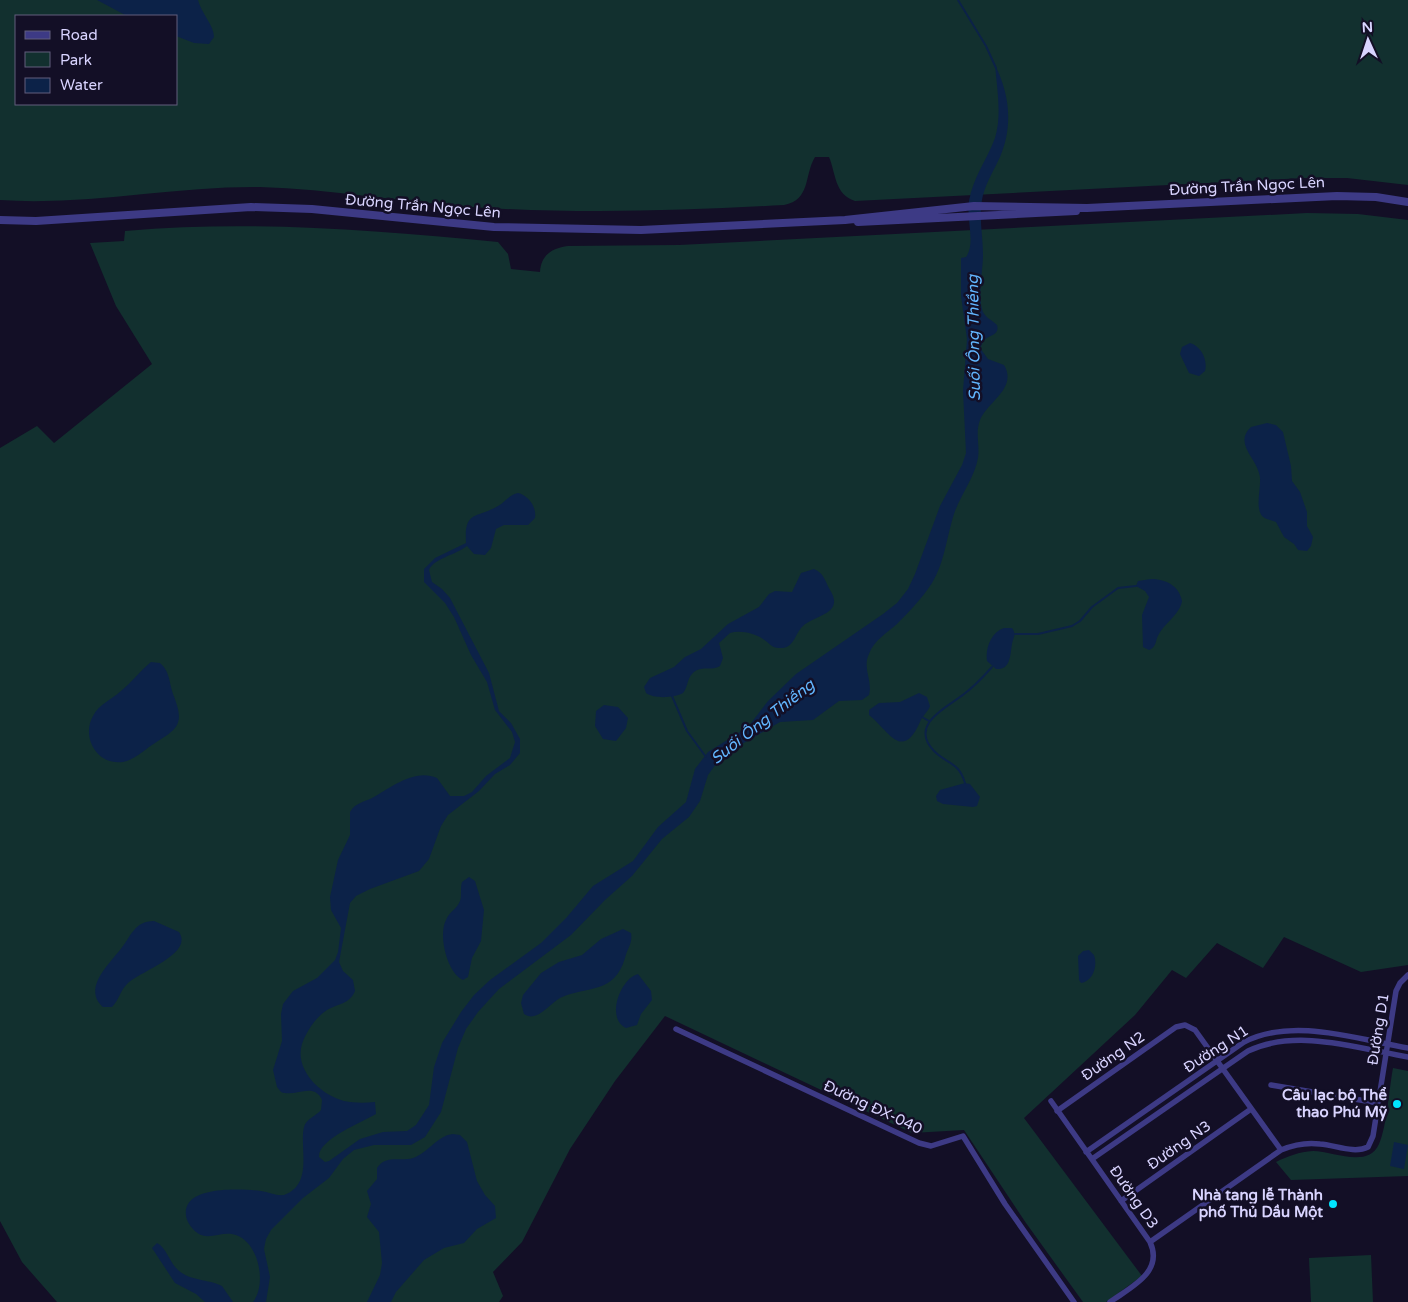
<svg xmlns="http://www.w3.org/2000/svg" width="1408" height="1302" viewBox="0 0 1408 1302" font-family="'Varela Round',sans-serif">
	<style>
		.green { fill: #12302f; fill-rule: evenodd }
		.water { fill: #0c2248 }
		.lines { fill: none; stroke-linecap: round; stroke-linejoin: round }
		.stream { stroke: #0c2248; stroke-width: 2 }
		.minor { stroke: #3d3a85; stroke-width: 5.5 }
		.tertiary { stroke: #3d3a85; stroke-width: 8 }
		.poi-dot { fill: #00e5ff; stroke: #130f26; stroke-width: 2 }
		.labels { text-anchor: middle; stroke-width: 5; stroke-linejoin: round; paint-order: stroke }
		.street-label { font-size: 15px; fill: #d9d4ff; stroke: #130f26 }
		.poi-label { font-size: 15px; font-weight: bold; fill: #d9d4ff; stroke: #130f26; text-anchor: end }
		.water-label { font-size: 16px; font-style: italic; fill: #62b6ff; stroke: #130f26 }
	</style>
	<rect width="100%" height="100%" fill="#130f26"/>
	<path class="green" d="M0 0H1408V185L1347 178H1305L855 201C834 194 836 173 829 157H815C804 175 811 200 784 205 680 211 576 214 472 207 402 202 331 189 260 187 173 186 87 206 0 200ZM16 16H176V104H16Z
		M1307 213 1358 214 1408 220V965L1361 972 1284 937 1263 968 1217 943 1186 978 1172 970 1135 1015 1024 1118 1142 1276 1106 1302H1083L1026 1223 964 1130 912 1133 665 1016 615 1081 570 1149 522 1242 493 1272 503 1296 499 1302H57L22 1262 0 1221V448L37 426 54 443 152 364 116 306 90 243 124 241 125 231C253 220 371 230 498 242L508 254 511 269 540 272C541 255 552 248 568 246L679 245Z
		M1393 1068 1408 1071V1176L1291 1180 1276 1162C1288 1156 1299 1152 1313 1151 1333 1151 1368 1169 1379 1144 1387 1126 1389 1089 1393 1068Z
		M1371 1255 1373 1302H1311L1309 1258Z"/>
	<path class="water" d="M97 0H198C201 13 214 25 214 37L209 44 194 43 176 36V16H127Z
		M995 65C1010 95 1013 126 1000 157 994 170 987 181 983 195 978 216 983 234 983 255 983 271 977 297 983 312 986 318 992 320 997 325 1000 335 990 335 984 340L980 348 988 359 1004 365C1018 388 987 402 980 420 975 433 980 445 978 458 975 476 962 493 955 511 947 534 945 562 932 583 923 597 909 612 897 624 887 633 874 640 869 654 862 668 873 681 869 695L862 700 839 701 813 720 780 722 737 747 716 764 708 775 700 801 689 817 662 839 632 876 605 900 571 935 499 989 478 1012 466 1029 458 1048 441 1112 425 1137 411 1145H374L354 1150 343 1159 329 1178 303 1198 271 1230 266 1239 264 1249 270 1277 266 1302H253C267 1284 259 1243 236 1235 218 1229 203 1248 188 1222 185 1216 185 1209 188 1204 199 1186 244 1189 261 1191 269 1192 276 1196 284 1195 314 1184 299 1147 304 1127 306 1119 316 1116 321 1110L322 1100C314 1081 295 1098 281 1092L277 1087 273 1070 282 1041 281 1014 283 1004 293 991 317 978 335 960 338 952 341 928 331 910 330 897 338 860 350 835V812C355 803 364 802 372 798 391 788 414 768 437 778L450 796H464L472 792 486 776 510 758 515 742 512 732 495 710 487 682 471 655 454 617 445 603 424 582V569L435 558 466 543C464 510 476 519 498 506 505 502 509 495 518 493 528 495 537 507 535 518L528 525H504L496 529 491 548 485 555 474 554 467 546C456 555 434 558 429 570L432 582 442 589 450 598 489 673 499 711 511 723 520 739V753L510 765 495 774 479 791 448 815 441 826 429 859 419 871 370 889 356 896 350 903 339 962 343 971 353 980 355 991C350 1004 337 1004 327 1010 316 1017 306 1032 302 1044 294 1070 321 1095 344 1101 354 1103 364 1103 375 1102L376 1114C363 1122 318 1139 319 1157L325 1162 329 1161 360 1139 383 1132 407 1131 416 1125 429 1105 434 1067 442 1043 461 1012 474 995 490 980 541 943 567 917 593 886 633 861 658 827 686 802 695 769 708 752 748 727 768 701 796 674 883 614 897 603 908 589 915 574 940 506 962 465 966 453 963 391 967 339 961 296V258L966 257C976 244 966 219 969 201 973 177 987 160 995 138 1002 115 997 89 995 65Z
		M1190 343C1201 346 1208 360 1205 371L1199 376 1189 373 1180 354 1182 347Z
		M1267 423 1276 425 1283 432 1291 466 1292 481 1300 492 1307 512V526L1313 537 1311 546 1307 551 1298 550 1294 544 1284 537 1276 522C1272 520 1266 520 1262 516 1254 505 1263 484 1259 473 1255 457 1234 443 1251 427Z
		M814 569C824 573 825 581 830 590 845 614 815 615 803 626 794 634 795 649 779 648 772 648 769 643 763 639 754 633 740 630 730 633L719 643 723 658 720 666C711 672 701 664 692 674 687 679 688 687 683 693 674 698 654 699 646 693L644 687 650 678 674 667 685 657 701 649 728 624 759 607 769 594 775 591 792 592 801 573Z
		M1151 579C1165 579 1179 585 1182 601 1180 614 1165 623 1159 634 1155 640 1157 647 1149 650L1143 647 1142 615 1149 597 1145 591 1136 586 1138 581Z
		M1004 628H1012C1017 635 1013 637 1012 644 1010 655 1011 670 996 669L987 661C985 649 991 632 1004 628Z
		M151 662 160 663C170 671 169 683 173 694 186 726 177 729 152 745 143 751 134 760 123 762 97 766 81 737 93 716 99 704 111 700 121 691 132 682 140 671 151 662Z
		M919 693 927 697 930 706C928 712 922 716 920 722 902 762 889 731 869 715V710L879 703 900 702Z
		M604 705 618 707 628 718 626 728 616 741 603 739 595 726 596 711Z
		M965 783 970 784 980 797 977 806 973 807 943 804 937 801 936 796 940 790Z
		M469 877 475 881 484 910 481 941 472 958 468 977 463 980C447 973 438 935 446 920 449 912 457 909 460 901 462 895 460 888 462 882Z
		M154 921 179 932C194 954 140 971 127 984 120 991 119 1000 112 1007H103C82 989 109 964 120 950 131 937 134 921 154 921Z
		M623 929 631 933C633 943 627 949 625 958 614 995 588 985 560 998 549 1004 537 1023 524 1014L521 1003 523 995 541 973 559 962 582 955 601 939Z
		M1089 950 1094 955C1098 966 1093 981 1081 983L1079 980 1078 956 1083 951Z
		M638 974 651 991 652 1000 641 1014 637 1025 626 1028C605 1018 621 978 638 974Z
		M453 1134 460 1135 467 1142 477 1181 485 1195 495 1206 496 1218 477 1229 464 1243 444 1248 424 1260 396 1292 391 1302H367L380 1275 382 1263 379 1232 367 1217 371 1204 367 1191 377 1179V1168C386 1154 400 1162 413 1158 428 1153 438 1135 453 1134Z
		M1394 1142 1408 1145 1404 1169 1390 1166Z
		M157 1243C166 1247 170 1263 178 1270 190 1281 208 1279 222 1286L233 1302H205L196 1294 175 1283 152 1248Z"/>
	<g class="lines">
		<path class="stream" d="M958 0 986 46 996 68
			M1015 634H1038L1072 626 1080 621 1092 607 1118 588 1136 586
			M672 696 687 731 706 757
			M922 717 929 721
			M965 783C959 762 947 764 934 751 908 724 948 707 964 694 975 686 983 677 992 667"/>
		<path class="minor" d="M676 1029 919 1143 931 1146 963 1136 1005 1204 1074 1302
			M1271 1085 1378 1103
			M1051 1101 1150 1242C1164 1272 1131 1287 1110 1302
			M1057 1111 1176 1027 1185 1025 1195 1030 1281 1150
			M1086 1152 1244 1042C1293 1017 1356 1039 1408 1048
			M1092 1159 1248 1051C1296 1028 1357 1048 1408 1057
			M1121 1201 1251 1109
			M1150 1242 1281 1150C1293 1145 1306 1142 1320 1144 1335 1145 1354 1154 1368 1147L1373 1136 1396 991 1400 983 1408 975"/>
		<path class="tertiary" d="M0 220 36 221 251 207 312 209 494 227 641 230 845 220 974 206 1087 208 1337 196 1376 197 1408 202
			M858 222 1076 211"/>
	</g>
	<g class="poi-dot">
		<circle cx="1397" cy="1104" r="5"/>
		<circle cx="1333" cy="1204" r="5"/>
	</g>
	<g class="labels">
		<g class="street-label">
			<text transform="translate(1247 186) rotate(-3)" y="5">Đường Trần Ngọc Lên</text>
			<text transform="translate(423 206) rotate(5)" y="5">Đường Trần Ngọc Lên</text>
			<text transform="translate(1378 1029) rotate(-81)" y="5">Đường D1</text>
			<text transform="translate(1216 1049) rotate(-33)" y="5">Đường N1</text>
			<text transform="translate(1113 1056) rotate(-35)" y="5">Đường N2</text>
			<text transform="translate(873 1107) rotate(25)" y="5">Đường ĐX-040</text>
			<text transform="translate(1179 1145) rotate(-35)" y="5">Đường N3</text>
			<text transform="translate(1134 1197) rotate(55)" y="5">Đường D3</text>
		</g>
		<g class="poi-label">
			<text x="1387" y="1100">Câu lạc bộ Thể<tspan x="1387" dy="17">thao Phú Mỹ</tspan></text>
			<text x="1323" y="1200">Nhà tang lễ Thành<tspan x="1323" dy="17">phố Thủ Dầu Một</tspan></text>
		</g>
		<g class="water-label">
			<text transform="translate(973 338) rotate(-91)" y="6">Suối Ông Thiềng</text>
			<text transform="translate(762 721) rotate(-38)" y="6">Suối Ông Thiềng</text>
		</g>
	</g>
	<rect x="15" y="15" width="162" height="90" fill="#130f26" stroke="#625e7d"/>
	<rect x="25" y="31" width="25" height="8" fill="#3d3a85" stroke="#625e7d"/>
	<text x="60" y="40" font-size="15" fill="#d9d4ff">Road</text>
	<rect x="25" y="52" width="25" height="15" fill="#12302f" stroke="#625e7d"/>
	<text x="60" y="65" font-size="15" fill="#d9d4ff">Park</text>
	<rect x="25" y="78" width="25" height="15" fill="#0c2248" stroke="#625e7d"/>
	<text x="60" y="90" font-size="15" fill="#d9d4ff">Water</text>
	<g transform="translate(1368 40) rotate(357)" stroke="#130f26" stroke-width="4" paint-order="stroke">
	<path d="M0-4L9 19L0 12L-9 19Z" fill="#d9d4ff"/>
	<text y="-8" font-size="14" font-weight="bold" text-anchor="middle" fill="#d9d4ff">N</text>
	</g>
</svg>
